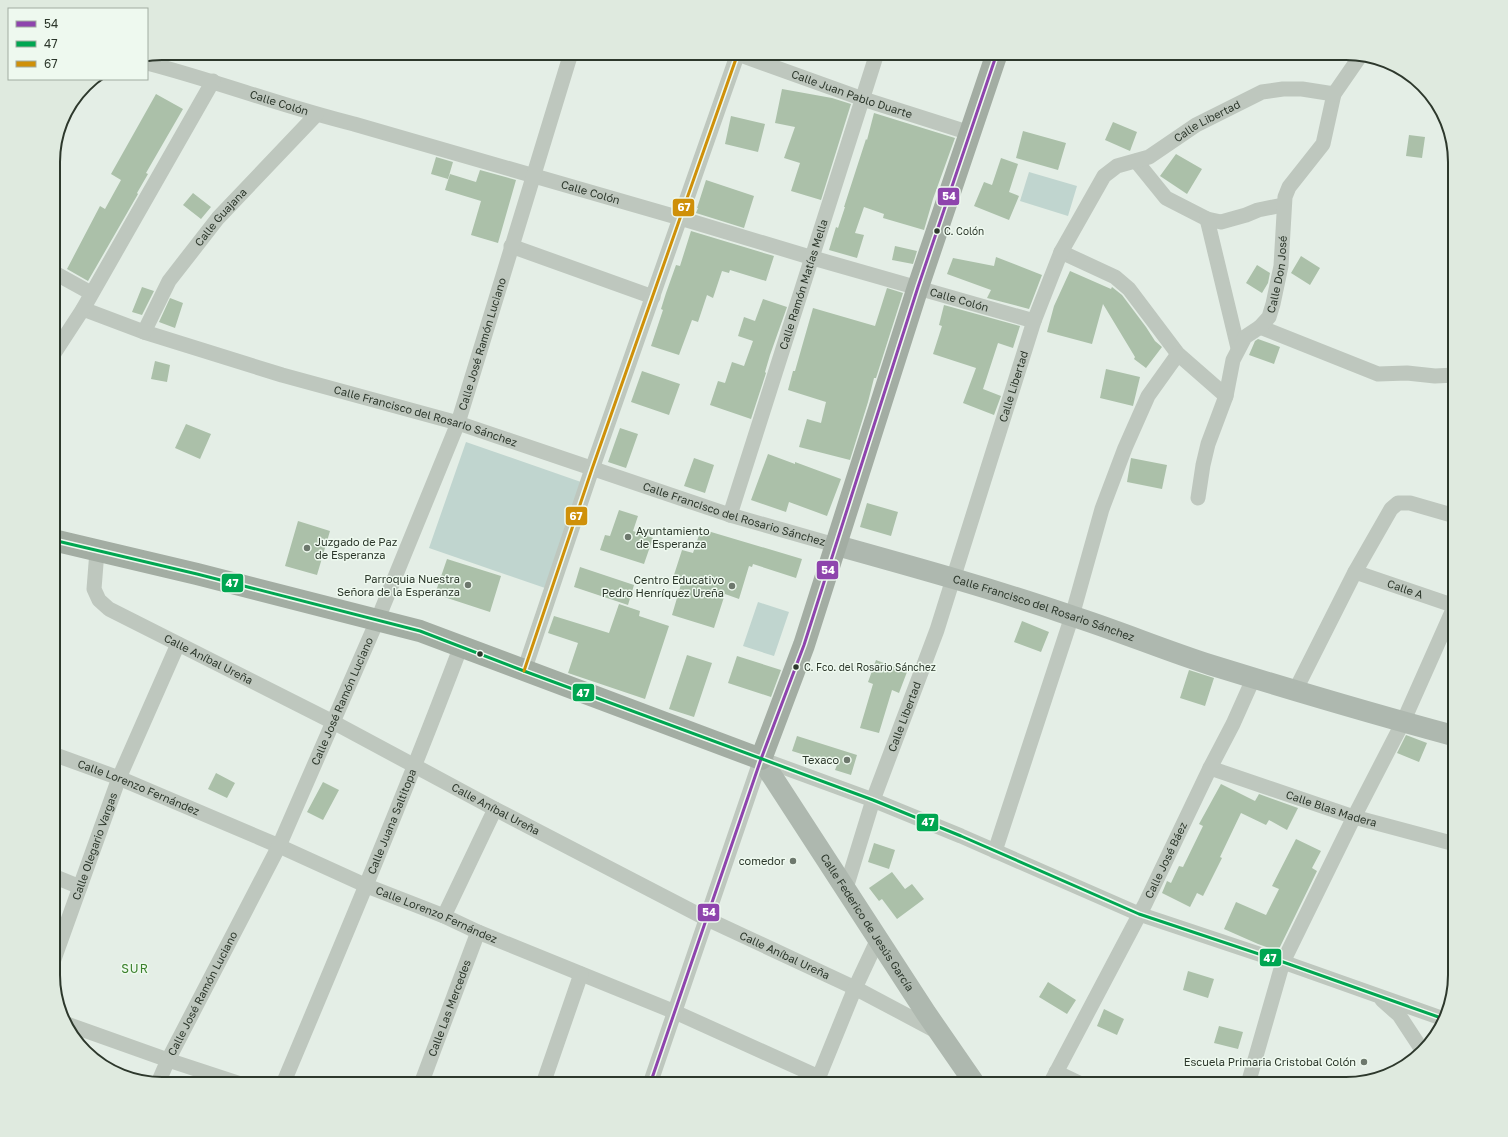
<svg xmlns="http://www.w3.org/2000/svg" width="1508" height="1137" viewBox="0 0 1508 1137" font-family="'Golos Text',sans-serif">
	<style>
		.green { fill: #c0d5cf }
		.building { fill: #abc0a9 }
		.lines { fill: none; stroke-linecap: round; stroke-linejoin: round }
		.street { stroke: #bec7be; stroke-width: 15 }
		.secondary { stroke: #aeb8af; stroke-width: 21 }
		.primary { stroke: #a3ada3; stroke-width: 22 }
		.bus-1-casing { stroke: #eef9ef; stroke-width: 6 }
		.bus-2-casing { stroke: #eef9ef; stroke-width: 6 }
		.bus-3-casing { stroke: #eef9ef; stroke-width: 6 }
		.bus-1 { stroke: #8e44ad; stroke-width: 3 }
		.bus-2 { stroke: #00a651; stroke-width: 3 }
		.bus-3 { stroke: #cf9009; stroke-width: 3 }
		.bus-dot { fill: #2d382c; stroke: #eef9ef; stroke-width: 1.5 }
		.poi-dot { fill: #6d786d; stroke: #eef9ef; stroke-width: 1.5 }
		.labels { text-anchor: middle; stroke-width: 3; stroke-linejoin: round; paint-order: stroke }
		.bus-label { font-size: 10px; fill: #2d382c; stroke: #eef9ef; text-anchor: start }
		.street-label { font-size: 11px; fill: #2d382c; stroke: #eef9ef }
		.poi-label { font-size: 11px; fill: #2d382c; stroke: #eef9ef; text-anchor: end }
		.neighbourhood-label { font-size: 12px; letter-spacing: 1px; fill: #3b802c; stroke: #eef9ef }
		.rim { fill: none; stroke: #2d382c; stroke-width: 2 }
		.line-badge { stroke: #eef9ef; stroke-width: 1.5 }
		.badge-label { font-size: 11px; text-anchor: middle; font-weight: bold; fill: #fff }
	</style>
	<rect width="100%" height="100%" fill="#e4eee6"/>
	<path class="green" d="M1029 172 1077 186 1068 216 1020 201Z
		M466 442 581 482 545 588 429 548Z
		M758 602 789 612 774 656 743 646Z"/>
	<path class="building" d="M782 89 832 98 851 104 821 200 791 191 800 163 784 158 795 127 775 123Z
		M156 94 183 109 146 173 148 174 137 193 138 194 88 281 67 269 100 206 105 209 121 180 111 174Z
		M874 113 955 138 933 199 924 230 883 218 884 214 864 207 855 233 864 235 857 258 829 250 836 227 838 228 845 207H844L866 139 867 140Z
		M731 116 765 124 758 152 725 144Z
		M1113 122 1137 132 1130 151 1105 140Z
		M1023 131 1066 143 1058 170 1016 158Z
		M1409 135 1425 137 1422 158 1406 156Z
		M1176 154 1202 169 1187 194 1160 176Z
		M436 157 453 162 448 179 431 174Z
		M1001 158 1018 164 1009 192 1019 196 1009 220 974 206 984 182 992 185Z
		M480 170 516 180 498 243 471 235 481 201 445 190 450 174 476 182Z
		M706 180 754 196 744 228 696 213 698 208H697Z
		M193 193 211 207 201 219 183 205Z
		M691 231 774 256 766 281 730 270 729 273 722 271 713 298 707 295 698 322 692 320 679 355 651 346 663 310 661 309 666 293 676 265 680 266Z
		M895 246 917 251 913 264 892 260Z
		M1301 256 1320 268 1310 285 1291 273Z
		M996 257 1042 275 1029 309 987 298 991 290 947 274 953 258 994 266Z
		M1257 265 1270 273 1268 283 1262 293 1246 283Z
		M1070 271 1111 289 1112 287 1122 295 1146 327 1155 341 1162 347 1146 368 1134 359 1135 357 1103 304 1092 344 1047 332 1054 306Z
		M142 287 154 291 142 315 132 312Z
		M887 288 903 293 876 378H874L868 402 850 460 799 447 807 419 821 423 826 402 788 390 793 371H795L813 308 875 326Z
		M170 298 183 303 175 328 159 322Z
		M763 299 787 307 770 355 765 372 766 373 751 419 710 405 718 381 725 383 732 362 744 366 753 341 738 336 744 317 755 321Z
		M944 305 1020 326 1013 348 998 343 983 389 1001 396 994 415 963 403 976 368 933 354 942 326 939 325Z
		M1258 339 1280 347 1274 364 1249 355 1255 341Z
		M155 361 170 365 167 382 151 379Z
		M1106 369 1140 377 1133 406 1100 398Z
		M642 371 680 384 669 415 631 402Z
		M186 424 211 434 200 459 175 448Z
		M620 428 638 434 626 468 608 462Z
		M768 454 795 464V462L841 479 827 516 789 502 786 512 751 500Z
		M694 458 714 465 705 493 684 486Z
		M1131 458 1167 465 1162 489 1127 482Z
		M867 503 898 512 891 536 860 527Z
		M619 510 638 516 633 531 653 538 644 564 600 550 605 535 610 536Z
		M298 521 330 531 317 575 285 566Z
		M701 529 802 559 796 578 753 564 752 567 749 566 739 599 725 594 714 628 672 615 682 581 673 578 682 550 693 553Z
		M447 559 501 576 490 612 435 594Z
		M580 567 634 585 628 605 574 587Z
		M619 604 640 611 639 616 669 626 645 699 568 673 578 643 548 633 554 616 609 633Z
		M1022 621 1049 632 1041 652 1014 642Z
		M687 655 712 663 694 717 669 709Z
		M737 656 781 670 771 697 728 683Z
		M876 660 907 672 899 693 892 690 879 733 860 728 873 684 868 682Z
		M1189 670 1214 678 1205 706 1180 698Z
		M1406 735 1427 743 1419 762 1397 753Z
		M797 736 857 755 851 775 835 770 837 765 792 751Z
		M216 773 235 783 227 798 208 789Z
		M323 782 339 790 323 820 307 812Z
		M1221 784 1255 801 1259 794 1298 808 1287 830 1269 820 1266 825 1241 813 1220 857 1222 858 1203 896 1197 893 1190 907 1162 893 1167 881 1171 883 1179 866 1183 867 1203 826 1199 824Z
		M1296 839 1321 851 1312 868 1317 871 1278 951 1258 944 1224 929 1236 902 1266 915 1279 889 1272 886Z
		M874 843 895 850 889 869 868 862Z
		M892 872 905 889 912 884 924 899 897 919 882 899 879 901 869 888Z
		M1188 971 1214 979 1208 998 1183 990Z
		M1048 982 1076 1000 1067 1014 1039 997Z
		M1104 1009 1124 1019 1117 1035 1097 1026Z
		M1219 1026 1243 1032 1238 1049 1214 1043Z"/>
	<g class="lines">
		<g class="street">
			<path id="s1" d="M735 53 863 99 970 133"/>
			<path id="s2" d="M147 63C217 81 284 107 354 124L680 218 813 258 1034 321"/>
			<path d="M1136 161 1166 198 1207 219 1221 222 1246 215 1258 210 1283 205"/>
			<path d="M1207 219 1238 348"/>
			<path d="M511 246 653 297"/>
			<path d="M1061 252 1115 277 1129 289 1178 354 1226 396"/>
			<path d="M53 272 91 293"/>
			<path id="s3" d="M83 309 144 332 282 375 458 423 730 515 835 545"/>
			<path d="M1260 327 1378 374 1407 373 1435 376 1455 375"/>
			<path id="s4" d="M144 332 169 281 218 218 316 115"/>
			<path d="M53 355 83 309 213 81"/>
			<path id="s5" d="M1198 498 1203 465 1208 444 1226 396 1233 360 1245 337 1260 327 1269 317 1273 304 1281 266 1285 197 1289 187 1323 144 1334 94"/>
			<path id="s6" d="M730 515 877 53"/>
			<path id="s7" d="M97 551 94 589 99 600 109 609 333 722 495 809 707 919 855 988 938 1032"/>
			<path id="s8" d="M1355 572 1455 606"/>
			<path d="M524 671 592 469 738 53"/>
			<path d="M1295 691 1355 572 1391 509 1398 503H1410L1455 516"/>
			<path id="s9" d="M53 754 119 778 279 846 367 886 444 916 478 932 675 1012 819 1077"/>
			<path id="s10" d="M1210 768 1354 817 1455 844"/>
			<path d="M995 851 1072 616 1102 509 1125 448 1148 396 1178 354"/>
			<path d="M53 876 80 887"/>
			<path id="s11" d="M846 888 873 800 937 630 1034 321 1061 252 1104 176 1117 166 1149 157 1196 125 1262 92 1283 89H1302L1334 94 1361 55"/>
			<path d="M444 916 495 809"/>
			<path id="s12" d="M53 962 119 778 178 644"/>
			<path d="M1382 1000 1399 1015 1422 1050"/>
			<path d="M64 1023 168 1060 241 1084"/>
			<path d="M1056 1072 1081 1084"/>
			<path id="s13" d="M158 1083 168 1060 279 846 377 621 458 423 571 53"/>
			<path id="s14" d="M283 1084C344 939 405 794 461 646"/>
			<path id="s15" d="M421 1084 478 932"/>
			<path d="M543 1084 581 974"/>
			<path d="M650 1084 761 759 873 800 961 836 1139 914 1283 962 1444 1019"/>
			<path d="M816 1084 855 988 878 939"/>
			<path id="s16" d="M1050 1084 1145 904 1210 768 1233 724 1254 677"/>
			<path d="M1248 1084 1283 962 1354 817 1403 722 1455 605"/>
		</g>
		<g class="secondary">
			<path id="s17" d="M835 545C914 567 994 589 1072 616 1119 631 1164 650 1211 665 1292 690 1373 714 1455 736"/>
			<path id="s18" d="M761 759 926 1013 975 1084"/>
		</g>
		<path class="primary" d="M53 540 197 574 420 631 761 759 804 645 918 287 997 53"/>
		<g class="bus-1-casing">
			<path id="bus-1" d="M650 1084 761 759 804 645 918 287 997 53"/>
		</g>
		<g class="bus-2-casing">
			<path id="bus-2" d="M53 540 197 574 420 631 524 671 873 800 961 836 1139 914 1283 962 1444 1019"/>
		</g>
		<g class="bus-3-casing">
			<path id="bus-3" d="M524 671 592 469 738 53"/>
		</g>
		<use href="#bus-1" class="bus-1"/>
		<use href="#bus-2" class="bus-2"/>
		<use href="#bus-3" class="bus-3"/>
	</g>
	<g class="bus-dot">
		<circle cx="937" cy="231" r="3.5"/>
		<circle cx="480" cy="654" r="3.5"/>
		<circle cx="796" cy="667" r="3.5"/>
	</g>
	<g class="poi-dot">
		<circle cx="628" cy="537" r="4"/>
		<circle cx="307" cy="548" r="4"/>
		<circle cx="468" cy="585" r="4"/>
		<circle cx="732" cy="586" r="4"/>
		<circle cx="847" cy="760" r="4"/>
		<circle cx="793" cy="861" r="4"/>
		<circle cx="1364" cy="1062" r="4"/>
	</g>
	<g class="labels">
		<g class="bus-label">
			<text x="944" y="235">C. Colón</text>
			<text x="804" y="671">C. Fco. del Rosario Sánchez</text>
		</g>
		<g class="street-label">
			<text dy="4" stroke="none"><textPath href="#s1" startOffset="124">Calle Juan Pablo Duarte</textPath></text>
			<text dy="4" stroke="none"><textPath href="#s2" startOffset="138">Calle Colón</textPath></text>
			<text dy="4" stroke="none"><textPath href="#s11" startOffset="877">Calle Libertad</textPath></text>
			<text dy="4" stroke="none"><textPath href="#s2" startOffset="462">Calle Colón</textPath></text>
			<text dy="4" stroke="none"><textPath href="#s4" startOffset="139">Calle Guajana</textPath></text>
			<text dy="4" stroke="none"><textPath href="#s5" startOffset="244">Calle Don José</textPath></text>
			<text dy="4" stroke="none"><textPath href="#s6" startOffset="242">Calle Ramón Matías Mella</textPath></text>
			<text dy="4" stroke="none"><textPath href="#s2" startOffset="846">Calle Colón</textPath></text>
			<text dy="4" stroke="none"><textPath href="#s13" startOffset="808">Calle José Ramón Luciano</textPath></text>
			<text dy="4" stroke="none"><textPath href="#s11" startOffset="529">Calle Libertad</textPath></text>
			<text dy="4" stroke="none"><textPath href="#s3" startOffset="359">Calle Francisco del Rosario Sánchez</textPath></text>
			<text dy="4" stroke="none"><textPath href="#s3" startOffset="683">Calle Francisco del Rosario Sánchez</textPath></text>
			<text dy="4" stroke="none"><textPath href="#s8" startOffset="53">Calle A</textPath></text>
			<text dy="4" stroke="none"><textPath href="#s17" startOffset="218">Calle Francisco del Rosario Sánchez</textPath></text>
			<text dy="4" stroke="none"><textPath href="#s7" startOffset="175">Calle Aníbal Ureña</textPath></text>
			<text dy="4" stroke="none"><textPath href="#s13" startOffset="424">Calle José Ramón Luciano</textPath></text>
			<text dy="4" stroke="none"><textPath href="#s11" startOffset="181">Calle Libertad</textPath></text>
			<text dy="4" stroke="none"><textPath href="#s9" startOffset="92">Calle Lorenzo Fernández</textPath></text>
			<text dy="4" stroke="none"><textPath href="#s7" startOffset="499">Calle Aníbal Ureña</textPath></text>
			<text dy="4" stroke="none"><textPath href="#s10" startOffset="128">Calle Blas Madera</textPath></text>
			<text dy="4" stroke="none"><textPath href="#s14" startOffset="284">Calle Juana Saltitopa</textPath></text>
			<text dy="4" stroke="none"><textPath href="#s12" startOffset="123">Calle Olegario Vargas</textPath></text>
			<text dy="4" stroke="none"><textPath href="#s16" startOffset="252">Calle José Báez</textPath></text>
			<text dy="4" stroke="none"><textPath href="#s9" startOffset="416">Calle Lorenzo Fernández</textPath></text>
			<text dy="4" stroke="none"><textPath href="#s18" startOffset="195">Calle Federico de Jesús García</textPath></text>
			<text dy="4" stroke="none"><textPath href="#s7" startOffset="823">Calle Aníbal Ureña</textPath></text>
			<text dy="4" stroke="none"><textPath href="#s13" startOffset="100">Calle José Ramón Luciano</textPath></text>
			<text dy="4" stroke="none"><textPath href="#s15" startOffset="81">Calle Las Mercedes</textPath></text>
		</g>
		<g class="poi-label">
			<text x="636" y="535" text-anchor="start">Ayuntamiento<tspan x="636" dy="13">de Esperanza</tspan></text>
			<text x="315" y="546" text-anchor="start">Juzgado de Paz<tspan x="315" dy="13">de Esperanza</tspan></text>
			<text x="460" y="583">Parroquia Nuestra<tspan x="460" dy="13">Señora de la Esperanza</tspan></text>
			<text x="724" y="584">Centro Educativo<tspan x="724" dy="13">Pedro Henríquez Ureña</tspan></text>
			<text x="839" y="764">Texaco</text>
			<text x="785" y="865">comedor</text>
			<text x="1356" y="1066">Escuela Primaria Cristobal Colón</text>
		</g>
		<g class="neighbourhood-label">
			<text x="135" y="973">SUR</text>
		</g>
	</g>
	<path d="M0 0H1508V1137H0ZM162 60H1346A102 102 0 0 1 1448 162V975A102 102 0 0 1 1346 1077H162A102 102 0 0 1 60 975V162A102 102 0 0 1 162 60Z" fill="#dfeadf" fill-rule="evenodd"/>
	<path class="rim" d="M162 60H1346A102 102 0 0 1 1448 162V975A102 102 0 0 1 1346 1077H162A102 102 0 0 1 60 975V162A102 102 0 0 1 162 60Z"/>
	<g class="line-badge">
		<rect x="937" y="187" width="23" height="19" rx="4" fill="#8e44ad"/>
		<rect x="672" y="198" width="23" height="19" rx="4" fill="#cf9009"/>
		<rect x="565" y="506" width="23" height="20" rx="4" fill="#cf9009"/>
		<rect x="816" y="560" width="23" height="20" rx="4" fill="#8e44ad"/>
		<rect x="221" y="573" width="23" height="20" rx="4" fill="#00a651"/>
		<rect x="572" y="683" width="23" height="19" rx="4" fill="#00a651"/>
		<rect x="916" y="813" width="23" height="19" rx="4" fill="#00a651"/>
		<rect x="697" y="903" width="23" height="19" rx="4" fill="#8e44ad"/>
		<rect x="1259" y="948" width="23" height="19" rx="4" fill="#00a651"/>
	</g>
	<g class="badge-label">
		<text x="949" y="200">54</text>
		<text x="684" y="211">67</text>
		<text x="576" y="520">67</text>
		<text x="828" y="574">54</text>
		<text x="232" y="587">47</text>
		<text x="583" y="697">47</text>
		<text x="928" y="826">47</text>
		<text x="709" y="916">54</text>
		<text x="1270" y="962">47</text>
	</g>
	<rect x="8" y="8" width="140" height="72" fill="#eef9ef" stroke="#a1aca1"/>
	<rect x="16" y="21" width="20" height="6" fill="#8e44ad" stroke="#a1aca1"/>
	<text x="44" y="28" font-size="12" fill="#2d382c">54</text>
	<rect x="16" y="41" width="20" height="6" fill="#00a651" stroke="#a1aca1"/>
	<text x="44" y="48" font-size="12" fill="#2d382c">47</text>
	<rect x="16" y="61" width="20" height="6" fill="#cf9009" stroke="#a1aca1"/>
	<text x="44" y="68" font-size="12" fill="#2d382c">67</text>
</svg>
